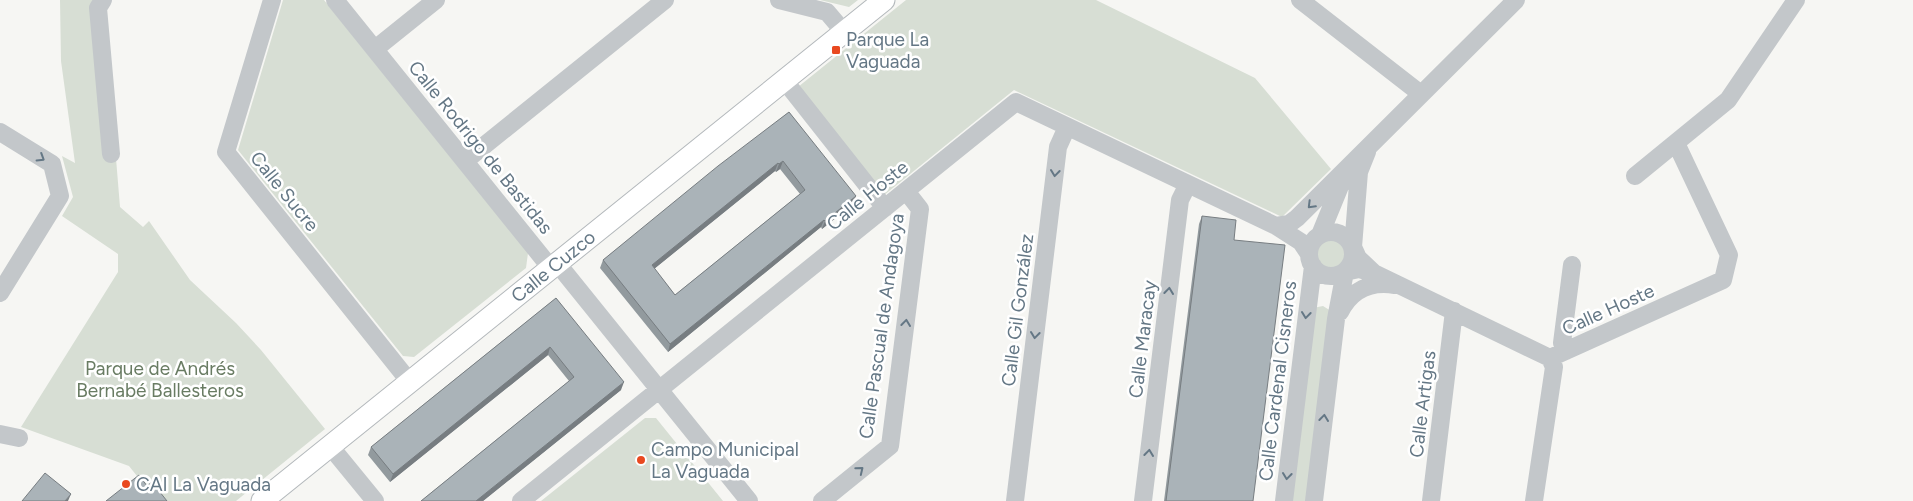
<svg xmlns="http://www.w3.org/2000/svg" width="1913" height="501" viewBox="0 0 1913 501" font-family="Figtree,sans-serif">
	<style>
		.green { fill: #d7ded4 }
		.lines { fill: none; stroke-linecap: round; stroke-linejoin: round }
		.major-casing { stroke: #b4b9bc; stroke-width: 23 }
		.minor { stroke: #c3c7ca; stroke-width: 18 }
		.major { stroke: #fff; stroke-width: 21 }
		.wall { fill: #929a9e; fill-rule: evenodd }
		.shaded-wall { fill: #777d81 }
		.building { fill: #aab3b8; stroke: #777d81; fill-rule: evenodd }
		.oneway { stroke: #647785 }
		.poi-dot { fill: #e94920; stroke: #fff; stroke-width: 2 }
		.labels { text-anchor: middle; stroke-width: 5; stroke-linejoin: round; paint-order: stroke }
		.poi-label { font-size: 19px; fill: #647785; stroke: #fff; text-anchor: start }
		.street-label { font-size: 19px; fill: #647785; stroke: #fff }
		.park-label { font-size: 19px; fill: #697c63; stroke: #fff }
	</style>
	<rect width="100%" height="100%" fill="#f6f6f3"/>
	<path class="green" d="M60 0H103L120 207 143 227 149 221 190 280 236 323 261 350 325 429 236 501H157L129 466 21 427 118 272V254L62 216 73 197 62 156 75 163 61 61Z
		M283 0H324L528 253 526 268 414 357 403 356 238 150Z
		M820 0H858L849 7Z
		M906 0H1096L1255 78 1331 169 1282 217 1014 90 878 200 793 91Z
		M1326 232H1337L1347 237 1352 263 1335 276 1320 274 1310 248 1316 238Z
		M1323 306 1331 311 1314 501H1284L1313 308Z
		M645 418H656L723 501H541Z"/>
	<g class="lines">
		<g class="major-casing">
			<path id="major" d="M262 501 884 0"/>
		</g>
		<path class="minor" d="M103 0 98 8 111 154
			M272 0 226 152 409 381
			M335 0 546 262 557 263 749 501
			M779 0 827 12 844 32
			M1300 0 1421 94
			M375 49 436 0
			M784 80 885 208
			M0 132 52 164 60 196 0 293
			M1367 152 1359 172 1353 247 1358 258 1374 273
			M465 161 665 0
			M1635 176 1728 100 1796 0
			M1276 226 1289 224 1297 218 1516 0
			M1309 254a22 22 0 1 1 44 0a22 22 0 1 1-44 0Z
			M1320 235 1340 186 1347 176
			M1340 312C1351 290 1371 281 1395 285
			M1566 351 1562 343 1572 265
			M1550 358 1723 280 1729 255 1676 143
			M0 434 19 438
			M330 446 375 501
			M521 501 1016 102 1276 226 1301 242 1309 254
			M822 501 890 446 920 209 906 191
			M1015 501 1058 147 1067 127
			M1143 501 1180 200 1188 184
			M1284 501 1313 266
			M1314 501 1336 319 1345 272 1359 269 1374 273 1550 358
			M1431 501 1454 311
			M1534 501 1554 367 1550 358"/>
		<use href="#major" class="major"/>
	</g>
	<path class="wall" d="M789 112 853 204 822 229 821 227 668 352 600 268 603 260ZM780 169 800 194 675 295 654 269 775 171 776 172Z
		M1202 216 1234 240 1253 501H1164L1199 224Z
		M556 298 621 390 483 501H421L569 381 548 355 390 482 368 455 371 447Z"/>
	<path class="shaded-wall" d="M783 161 780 169 776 172 779 164Z
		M778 163 775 171 649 273 652 265Z
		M856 196 853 204 822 229 825 221Z
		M824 220 821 227 668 352 670 344Z
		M550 347 548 355 390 482 393 474Z
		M624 382 621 390 483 501H476Z
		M71 494 68 501H65Z"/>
	<path class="building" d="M789 112 856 196 825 221 824 220 670 344 603 260 718 166ZM783 161 805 190 675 295 652 265 778 163 779 164Z
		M1202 216 1236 220 1234 240 1285 245 1253 501H1166Z
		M556 298 624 382 476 501H421L574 377 550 347 393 474 371 447Z
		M45 473 71 494 65 501H22Z
		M139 475 147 486 152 482 167 501H106Z"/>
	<defs><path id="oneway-chevron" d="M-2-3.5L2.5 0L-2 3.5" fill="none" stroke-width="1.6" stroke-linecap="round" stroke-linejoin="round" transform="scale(1.25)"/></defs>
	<g class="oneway">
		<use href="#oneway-chevron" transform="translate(41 158) rotate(32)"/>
		<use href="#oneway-chevron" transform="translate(1055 173) rotate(97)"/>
		<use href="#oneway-chevron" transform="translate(1311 205) rotate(135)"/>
		<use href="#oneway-chevron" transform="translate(1169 291) rotate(-83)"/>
		<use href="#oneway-chevron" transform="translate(1306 315) rotate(97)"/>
		<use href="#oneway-chevron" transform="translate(906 323) rotate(-83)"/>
		<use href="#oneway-chevron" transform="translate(1035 335) rotate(97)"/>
		<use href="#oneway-chevron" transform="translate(1324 418) rotate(-83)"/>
		<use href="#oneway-chevron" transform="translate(1149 453) rotate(-83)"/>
		<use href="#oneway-chevron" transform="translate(860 470) rotate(-39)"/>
		<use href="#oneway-chevron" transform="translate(1287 476) rotate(97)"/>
	</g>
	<g class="poi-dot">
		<rect x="831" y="45" width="10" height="10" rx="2.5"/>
		<circle cx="641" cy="460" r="5"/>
		<circle cx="126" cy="484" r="5"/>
	</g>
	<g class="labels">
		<g class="poi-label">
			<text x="846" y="46">Parque La<tspan x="846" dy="22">Vaguada</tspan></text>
			<text x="651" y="456">Campo Municipal<tspan x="651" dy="22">La Vaguada</tspan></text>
			<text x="136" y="491">CAI La Vaguada</text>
		</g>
		<g class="street-label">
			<text transform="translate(481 147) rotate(51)" y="7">Calle Rodrigo de Bastidas</text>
			<text transform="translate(285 191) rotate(51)" y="7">Calle Sucre</text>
			<text transform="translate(867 195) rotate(-39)" y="7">Calle Hoste</text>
			<text transform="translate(553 266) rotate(-39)" y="7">Calle Cuzco</text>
			<text transform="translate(1608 309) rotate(-24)" y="7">Calle Hoste</text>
			<text transform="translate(1017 310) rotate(-83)" y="7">Calle Gil González</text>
			<text transform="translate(881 326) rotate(-82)" y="7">Calle Pascual de Andagoya</text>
			<text transform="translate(1142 339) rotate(-83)" y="7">Calle Maracay</text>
			<text transform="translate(1277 381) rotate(-83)" y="7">Calle Cardenal Cisneros</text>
			<text transform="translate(1422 404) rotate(-83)" y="7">Calle Artigas</text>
		</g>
		<g class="park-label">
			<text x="160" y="375">Parque de Andrés<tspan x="160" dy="22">Bernabé Ballesteros</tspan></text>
		</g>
	</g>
</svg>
